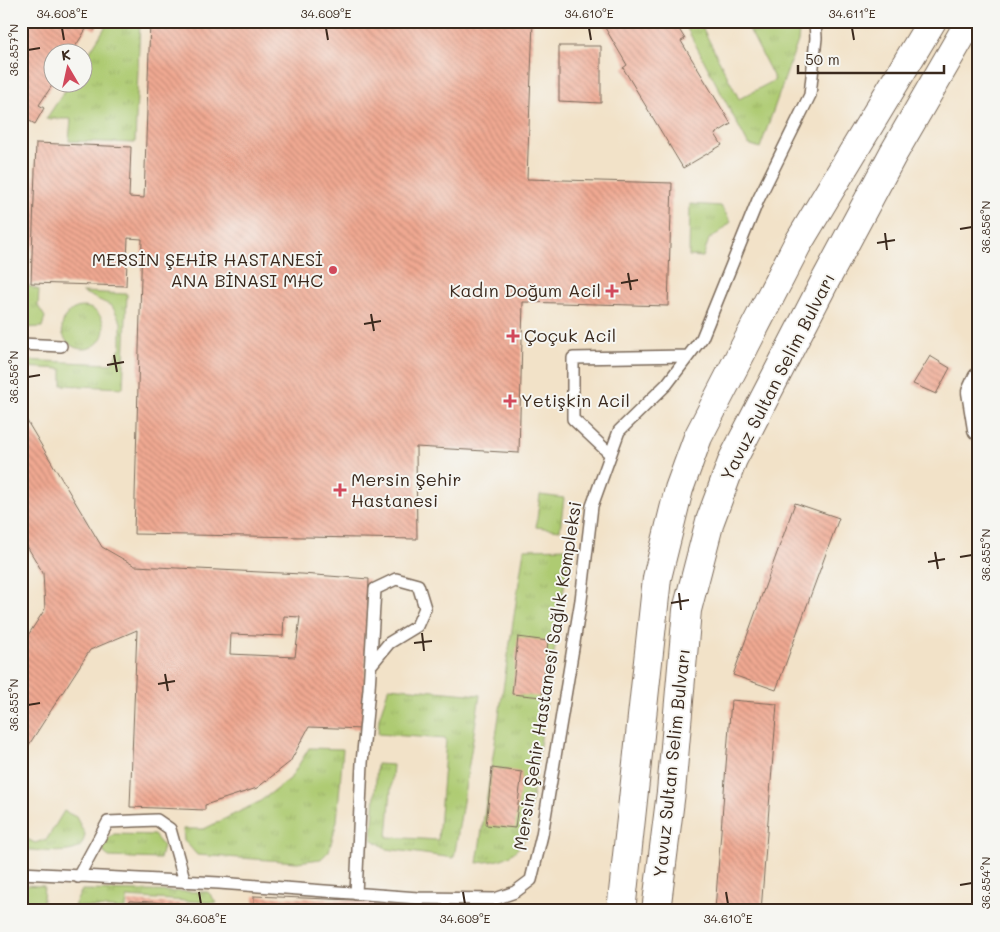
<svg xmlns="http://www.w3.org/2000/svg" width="1000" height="932" viewBox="0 0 1000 932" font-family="Mali,sans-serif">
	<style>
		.grass { fill: url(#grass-tufts); stroke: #747a48 }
		.building { fill: url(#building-back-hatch); fill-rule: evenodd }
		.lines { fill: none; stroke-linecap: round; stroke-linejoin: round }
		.service-casing { stroke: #7b6a5a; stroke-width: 14 }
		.minor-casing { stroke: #7b6a5a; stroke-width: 25 }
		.tertiary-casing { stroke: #7b6a5a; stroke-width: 30 }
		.service { stroke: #fff; stroke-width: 11 }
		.minor { stroke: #fff; stroke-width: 22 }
		.tertiary { stroke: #fff; stroke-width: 28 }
		.ticks { fill: none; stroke: #3b2a1e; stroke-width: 2 }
		.poi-dot { fill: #d1495b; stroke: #f6f6f2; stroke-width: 2 }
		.labels { text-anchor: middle; stroke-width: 4; stroke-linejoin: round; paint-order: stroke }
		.poi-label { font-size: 18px; fill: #3b2a1e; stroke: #f6f6f2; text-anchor: start }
		.street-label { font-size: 18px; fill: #3b2a1e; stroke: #f6f6f2 }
		.neatline { fill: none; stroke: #3b2a1e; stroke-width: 2 }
		.ticks-label { font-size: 12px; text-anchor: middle; fill: #3b2a1e }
	</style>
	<defs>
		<pattern id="grass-tufts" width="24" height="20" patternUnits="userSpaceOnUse" patternTransform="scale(1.25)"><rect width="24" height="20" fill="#aecb72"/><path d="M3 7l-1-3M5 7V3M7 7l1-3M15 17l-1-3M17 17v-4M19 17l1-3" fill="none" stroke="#97ae62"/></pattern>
		<pattern id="building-back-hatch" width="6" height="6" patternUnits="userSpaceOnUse" patternTransform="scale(1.25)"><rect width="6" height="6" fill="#f0a992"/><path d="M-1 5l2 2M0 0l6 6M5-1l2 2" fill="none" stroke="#c48a77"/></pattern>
	</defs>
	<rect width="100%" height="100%" fill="#f6f6f2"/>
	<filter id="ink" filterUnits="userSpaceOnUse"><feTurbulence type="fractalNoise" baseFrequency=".02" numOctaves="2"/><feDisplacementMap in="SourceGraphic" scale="10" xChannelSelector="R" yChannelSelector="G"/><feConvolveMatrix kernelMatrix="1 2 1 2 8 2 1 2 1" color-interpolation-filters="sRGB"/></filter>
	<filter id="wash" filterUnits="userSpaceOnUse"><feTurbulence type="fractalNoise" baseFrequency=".0096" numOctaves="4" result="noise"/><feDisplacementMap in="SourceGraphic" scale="20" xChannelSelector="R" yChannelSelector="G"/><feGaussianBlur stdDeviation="1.12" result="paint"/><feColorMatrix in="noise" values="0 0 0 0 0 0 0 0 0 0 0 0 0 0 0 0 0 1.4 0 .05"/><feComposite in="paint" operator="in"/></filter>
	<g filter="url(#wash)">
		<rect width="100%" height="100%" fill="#f2e2c8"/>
		<path class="grass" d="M109 21H140L135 143 69 141 71 119H46L70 83 82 82 83 63Z
			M683 21H699L739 99 775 80 745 21H800L798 41 760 148 748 144Z
			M690 204 721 206 731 222 720 232 709 239 703 257 689 256Z
			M21 283 39 290 38 306 45 317 42 327 21 328Z
			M82 292 127 294 123 388 62 385V369L21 367V360L111 364 121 347V322L112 306Z
			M62 328a21 21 0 1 1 42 0a21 21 0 1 1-42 0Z
			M540 495 564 498 560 530 536 527Z
			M570 548 526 837C512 860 502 860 477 863L524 549Z
			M389 687 480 695 454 858 387 849 372 839 377 764 393 765 387 837 438 840 446 739 378 734 379 718Z
			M309 748 343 749 337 821 329 851 321 859 297 862 197 855 184 840 183 829H204L259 802 290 779Z
			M64 811 76 817 85 834C84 839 83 845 78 848 66 855 35 850 21 849V836L35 843 47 839Z
			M114 834 154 835 163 846 160 859 109 857 104 853 103 843Z
			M21 885 44 886 42 911H21Z
			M82 890 208 892 217 903 127 897 126 909 74 906Z"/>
		<g id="blocks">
			<path class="building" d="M21 21H100L95 30 88 26 72 52H52L53 84 39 105 44 108 35 124 21 116Z
				M150 21H533L527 179 672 183 668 306 523 302 519 453 416 447 417 539 134 534 142 239 128 238 126 286 31 283 36 143 131 147 129 197 144 198Z
				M601 21H674L685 39 681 41 731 124 715 134 722 145 683 168 623 68 627 65Z
				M559 46H601V103L559 101Z
				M930 356 950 368 936 394 913 384Z
				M21 411 102 547 135 566 302 574 369 579 363 729 309 727 290 762 257 788 205 805V810L130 807 137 630 90 650 21 757V646L45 609 43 573 21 536ZM284 616 300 617 295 657 230 654 231 634 283 636Z
				M795 503 839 518 776 690 733 675Z
				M518 637 548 641 542 697 512 694Z
				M731 700 777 704 761 911 715 910Z
				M492 768 522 772 515 828 486 825Z
				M254 896 551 908 550 911H254Z
				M129 901 189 904 192 911H128Z"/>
		</g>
	</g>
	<g filter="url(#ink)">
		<use href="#blocks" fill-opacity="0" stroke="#7b6a5a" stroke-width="1"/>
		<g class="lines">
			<g class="service-casing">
				<path id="service" d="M21 344 61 346
					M610 454 573 419V358L688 356
					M21 873 219 883 418 898 495 899 515 892 531 880 542 835 581 600 592 506 619 431 667 384 702 338 758 200 810 95 816 38 815 21
					M78 877 108 822 157 820 170 829 185 882
					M356 894 362 763 369 689 375 589 396 579 418 585 425 608 417 626 389 643 371 665"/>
			</g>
			<g class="minor-casing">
				<path id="minor" d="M979 379 973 392 979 429"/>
			</g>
			<g class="tertiary-casing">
				<path id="tertiary" d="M621 911 657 578 679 489 698 437 797 245 932 21
					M656 911 671 792 687 610 710 521 733 459 825 281 893 154 970 21"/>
			</g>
			<use href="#service" class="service"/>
			<use href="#minor" class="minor"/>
			<use href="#tertiary" class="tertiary"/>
		</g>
	</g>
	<path class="ticks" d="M62 28 64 40M326 28 328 40M589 28 591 40M852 28 854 40M28 50 40 48M960 229 972 227M885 233 887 250M877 243 895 240M628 273 631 290M621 283 638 280M371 314 374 331M364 324 381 321M114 355 117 372M107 365 124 362M28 377 40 375M935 552 938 569M960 557 972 555M928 562 945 559M679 593 681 610M671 603 689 600M422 633 424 651M414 643 432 641M165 674 168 691M158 684 175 681M28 705 40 703M960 885 972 883M199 892 201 904M463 892 465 904M726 892 728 904"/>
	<g class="poi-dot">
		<circle cx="333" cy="270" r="5"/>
		<path d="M609.5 283.5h5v5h5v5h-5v5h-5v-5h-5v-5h5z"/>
		<path d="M510.5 328.5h5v5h5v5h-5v5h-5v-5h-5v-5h5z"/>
		<path d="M507.5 393.5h5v5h5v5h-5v5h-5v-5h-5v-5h5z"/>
		<path d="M337.5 482.5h5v5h5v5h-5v5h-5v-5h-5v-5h5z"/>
	</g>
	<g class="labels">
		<g class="poi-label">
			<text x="323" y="266" text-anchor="end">MERSİN ŞEHİR HASTANESİ<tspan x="323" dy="21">ANA BİNASI MHC</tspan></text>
			<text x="601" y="297" text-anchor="end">Kadın Doğum Acil</text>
			<text x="524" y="342">Çoçuk Acil</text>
			<text x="521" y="407">Yetişkin Acil</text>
			<text x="351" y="486">Mersin Şehir<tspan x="351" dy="21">Hastanesi</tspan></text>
		</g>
		<g class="street-label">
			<text transform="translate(778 377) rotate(-63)" y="6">Yavuz Sultan Selim Bulvarı</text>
			<text transform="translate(548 676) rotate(-81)" y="6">Mersin Şehir Hastanesi Sağlık Kompleksi</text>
			<text transform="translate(672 763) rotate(-84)" y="6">Yavuz Sultan Selim Bulvarı</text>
		</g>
	</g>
	<rect width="1000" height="932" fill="none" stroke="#f6f6f2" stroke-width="55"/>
	<g transform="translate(68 68) rotate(351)"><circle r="24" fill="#f6f6f2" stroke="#aba49d"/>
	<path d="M0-4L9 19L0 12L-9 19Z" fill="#d1495b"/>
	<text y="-8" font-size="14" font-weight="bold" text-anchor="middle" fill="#3b2a1e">K</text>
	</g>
	<path d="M798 65v8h146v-8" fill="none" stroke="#3b2a1e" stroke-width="2.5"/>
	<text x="805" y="65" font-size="15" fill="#3b2a1e" stroke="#f6f6f2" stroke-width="4" paint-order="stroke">50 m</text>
	<rect x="28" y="28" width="944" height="876" class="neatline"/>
	<g class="ticks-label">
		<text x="62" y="18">34.608°E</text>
		<text x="326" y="18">34.609°E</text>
		<text x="589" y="18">34.610°E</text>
		<text x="852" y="18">34.611°E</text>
		<text transform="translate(14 50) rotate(-90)" y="4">36.857°N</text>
		<text transform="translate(986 227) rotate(-90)" y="4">36.856°N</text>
		<text transform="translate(14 377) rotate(-90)" y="4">36.856°N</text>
		<text transform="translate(986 555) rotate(-90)" y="4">36.855°N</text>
		<text transform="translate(14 705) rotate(-90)" y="4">36.855°N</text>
		<text transform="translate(986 883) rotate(-90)" y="4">36.854°N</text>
		<text x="201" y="923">34.608°E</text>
		<text x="465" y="923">34.609°E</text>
		<text x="728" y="923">34.610°E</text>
	</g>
</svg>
